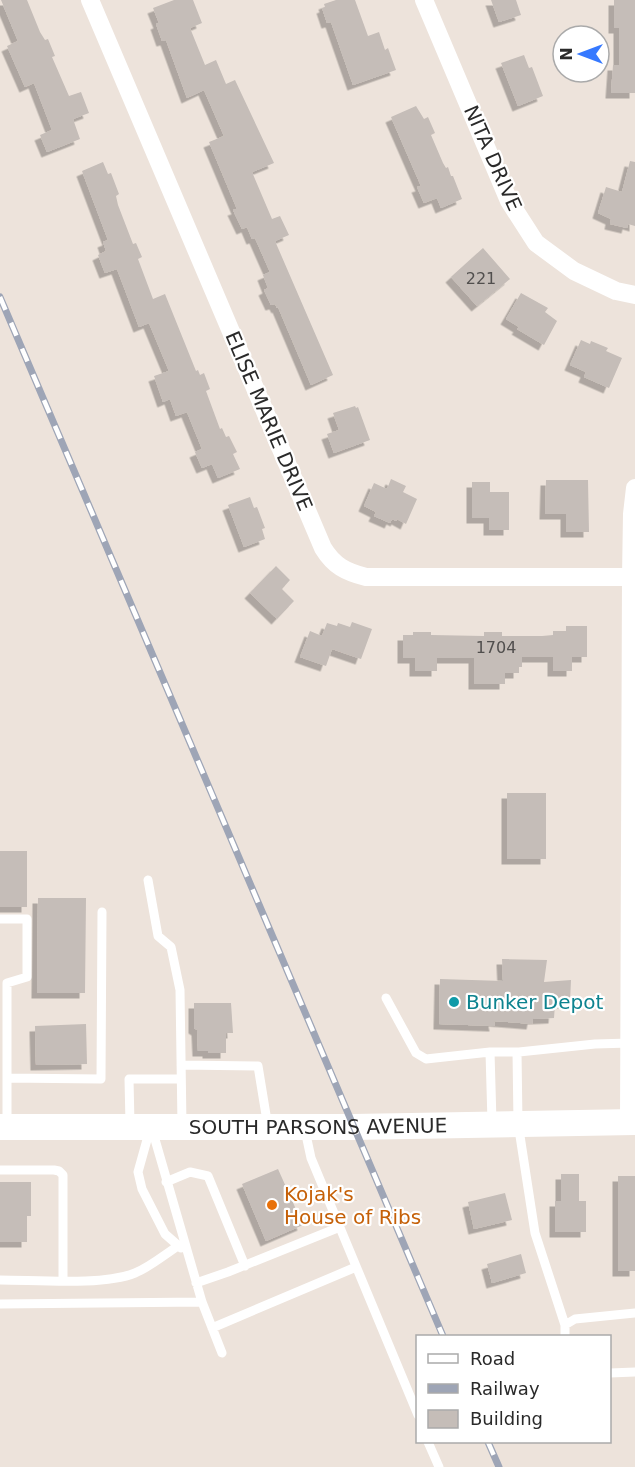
<svg xmlns="http://www.w3.org/2000/svg" width="635" height="1467" viewBox="0 0 635 1467" font-family="'DejaVu Sans',sans-serif">
	<style>
		.building { fill: #c5bdb8; filter: url(#shadow) }
		.lines { fill: none; stroke-linecap: round; stroke-linejoin: round }
		.lane { stroke: #fff; stroke-width: 9 }
		.street { stroke: #fff; stroke-width: 18 }
		.secondary { stroke: #fff; stroke-width: 26 }
		.rail-casing { stroke: #9ea5b6; stroke-width: 7 }
		.rail { stroke: #fff; stroke-width: 4.5; stroke-dasharray: 14; stroke-linecap: butt }
		.culture-dot { fill: #0f9aa8; stroke: #fff; stroke-width: 2 }
		.food-dot { fill: #e8710a; stroke: #fff; stroke-width: 2 }
		.labels { text-anchor: middle; stroke-width: 4.5; stroke-linejoin: round; paint-order: stroke }
		.number-label { font-size: 16px; fill: #514f4e }
		.street-label { font-size: 20px; fill: #2a2a2a; stroke: #fff }
		.culture-label { font-size: 20px; fill: #0d838f; stroke: #fff; text-anchor: start }
		.food-label { font-size: 20px; fill: #c56008; stroke: #fff; text-anchor: start }
	</style>
	<defs>
		<filter id="shadow"><feDropShadow dx="-5.5" dy="5.5" stdDeviation="0" flood-color="#0004"/></filter>
	</defs>
	<rect width="100%" height="100%" fill="#ede3db"/>
	<path class="building" d="M1 0H27L40 32 45 40 48 39 55 56 52 57 69 96 81 92 89 113 73 119 80 139 47 152 40 135 52 130 34 83 25 87 7 46 18 41Z
		M174 0H193L202 23 190 28 205 65 216 60 226 84 235 80 274 163 252 172 272 219 280 216 289 235 275 241 333 375 311 385 278 307 277 308 275 304 271 305 264 290 268 288 263 275 270 272 255 238 252 239 247 227 242 229 233 210 237 209 209 142 224 136 204 90 187 98 166 40 162 41 156 24 159 23 153 8Z
		M336 0H355L368 36 379 32 385 50 388 48 396 70 353 85 331 22 327 23 322 8 325 7 324 4Z
		M491 0H516L521 15 499 22Z
		M614 0H635V93H611L613 65H619V28H614Z
		M524 55 529 68 532 67 543 96 518 106 501 63Z
		M416 106 424 119 428 117 435 133 431 135 443 163 446 168 448 167 451 176H453L462 199 441 208 437 198 424 203 417 187 421 186 391 117Z
		M630 161 635 162V226L628 224 627 228 610 224 611 219 598 213 606 187 622 192Z
		M103 162 108 174 111 173 119 194 116 196 118 205 133 244 136 243 142 257 138 259 153 299 165 294 196 371 198 370 200 375 204 373 210 389 206 391 220 429 222 428 226 437 229 436 237 452 233 454 240 469 218 478 212 464 202 468 195 452 202 449 187 412 176 416 170 399 163 402 154 376 169 371 149 323 139 327 117 269 105 273 98 255 106 251 103 242 108 240 82 171Z
		M483 248 510 279 477 306 451 277Z
		M521 293 548 308 545 312 557 321 544 345 517 329 519 327 506 319Z
		M581 340 590 344 591 341 608 348 606 351 622 358 609 388 584 377 586 372 570 365Z
		M355 406 356 408 358 407 370 440 334 453 327 434 339 430 333 413Z
		M391 479 406 486 403 492 417 499 406 524 397 519 396 521 392 519 390 523 374 516 376 512 364 506 374 483 387 489Z
		M546 480H588L589 532H566V514H545Z
		M472 482H490V492H509V530H489V518H472Z
		M250 497 254 508 257 507 265 528 262 529 265 539 244 547 228 505Z
		M276 566 290 580 282 589 294 601 277 619 250 593Z
		M352 622 372 629 361 659 332 649 326 666 300 657 310 631 322 636 327 623 337 626 338 623 350 627Z
		M566 626H587V657H572V671H553V657H522V667H519V673H505V684H474V658H437V671H415V658H403V635H413V632H431V635L484 636V632H502V636H542L553 635V631H566Z
		M507 793H546V859H507Z
		M0 851H27V907H0Z
		M38 898H86L85 993H37Z
		M502 959 547 960 544 982 571 980 570 1002 555 1004 554 1018 533 1019 532 1024 494 1021 495 1026 439 1024 440 979 503 981Z
		M194 1003H231L233 1033H226V1053H208V1051H198L197 1030 194 1028Z
		M86 1024 87 1064 36 1065 35 1026Z
		M278 1169 303 1225 266 1241 242 1184Z
		M561 1174H579V1201H586V1232H555V1201H561Z
		M618 1176H635V1271H618Z
		M0 1182H31V1216H27V1242H0Z
		M505 1193 512 1220 474 1229 468 1202Z
		M521 1254 526 1273 492 1283 487 1264Z"/>
	<g class="lines">
		<path class="lane" d="M148 880 158 936 171 947 180 990 182 1125
			M0 919H27V977L7 983V1078
			M386 998 416 1053 426 1059 490 1052H519L595 1044 630 1043
			M490 1052 492 1122
			M517 1052 518 1123 535 1233 565 1325
			M181 1065 258 1066 268 1127
			M7 1124V1078L101 1079 102 912
			M130 1124 129 1079H181
			M150 1129 138 1172 142 1189 165 1234 181 1248
			M152 1129 202 1302 222 1353
			M305 1130 311 1158 418 1415
			M0 1170H54L59 1171 63 1175V1280
			M166 1182 190 1172 208 1176 245 1266
			M0 1280C36 1280 103 1286 135 1273 150 1267 164 1255 178 1246
			M196 1283 228 1272 340 1227
			M0 1304 202 1302
			M212 1328 356 1267
			M565 1336V1325L575 1319 635 1313
			M610 1373 635 1372
			M428 1442 439 1467"/>
		<path class="street" d="M90 0 323 548C334 566 346 572 366 577H631
			M424 0 509 201 536 243 574 271 616 291 635 295
			M629 1122 631 577 632 514 635 488"/>
		<path class="secondary" id="s1" d="M0 1127H353L635 1122"/>
		<g class="rail-casing">
			<path id="rail" d="M0 297 443 1336
				M488 1442 499 1467"/>
		</g>
		<use href="#rail" class="rail"/>
	</g>
	<circle class="culture-dot" cx="454" cy="1002" r="6"/>
	<circle class="food-dot" cx="272" cy="1205" r="6"/>
	<g class="labels">
		<g class="number-label">
			<text x="481" y="284">221</text>
			<text x="496" y="653">1704</text>
		</g>
		<g class="street-label">
			<text transform="translate(493 158) rotate(66)" y="7">NITA DRIVE</text>
			<text transform="translate(269 421) rotate(67)" y="7">ELISE MARIE DRIVE</text>
			<text dy="7" stroke="none"><textPath href="#s1" startOffset="318">SOUTH PARSONS AVENUE</textPath></text>
		</g>
		<g class="culture-label">
			<text x="466" y="1009">Bunker Depot</text>
		</g>
		<g class="food-label">
			<text x="284" y="1201">Kojak's<tspan x="284" dy="23">House of Ribs</tspan></text>
		</g>
	</g>
	<rect x="416" y="1335" width="195" height="108" fill="#ffffff" stroke="#aaaaaa" stroke-width="1.5"/>
	<rect x="428" y="1354" width="30" height="9" fill="#ffffff" stroke="#aaaaaa" stroke-width="1.5"/>
	<text x="470" y="1365" font-size="18" fill="#2a2a2a">Road</text>
	<rect x="428" y="1384" width="30" height="9" fill="#9ea5b6" stroke="#aaaaaa" stroke-width="1.5"/>
	<text x="470" y="1395" font-size="18" fill="#2a2a2a">Railway</text>
	<rect x="428" y="1410" width="30" height="18" fill="#c5bdb8" stroke="#aaaaaa" stroke-width="1.5"/>
	<text x="470" y="1425" font-size="18" fill="#2a2a2a">Building</text>
	<g transform="translate(581 54) rotate(270)"><circle r="28" fill="#ffffff" stroke="#aaaaaa" stroke-width="1.5"/>
	<path d="M0-4.5L10 22L0 15L-10 22Z" fill="#3679ff"/>
	<text y="-9" font-size="16" font-weight="bold" text-anchor="middle" fill="#2a2a2a">N</text>
	</g>
</svg>
